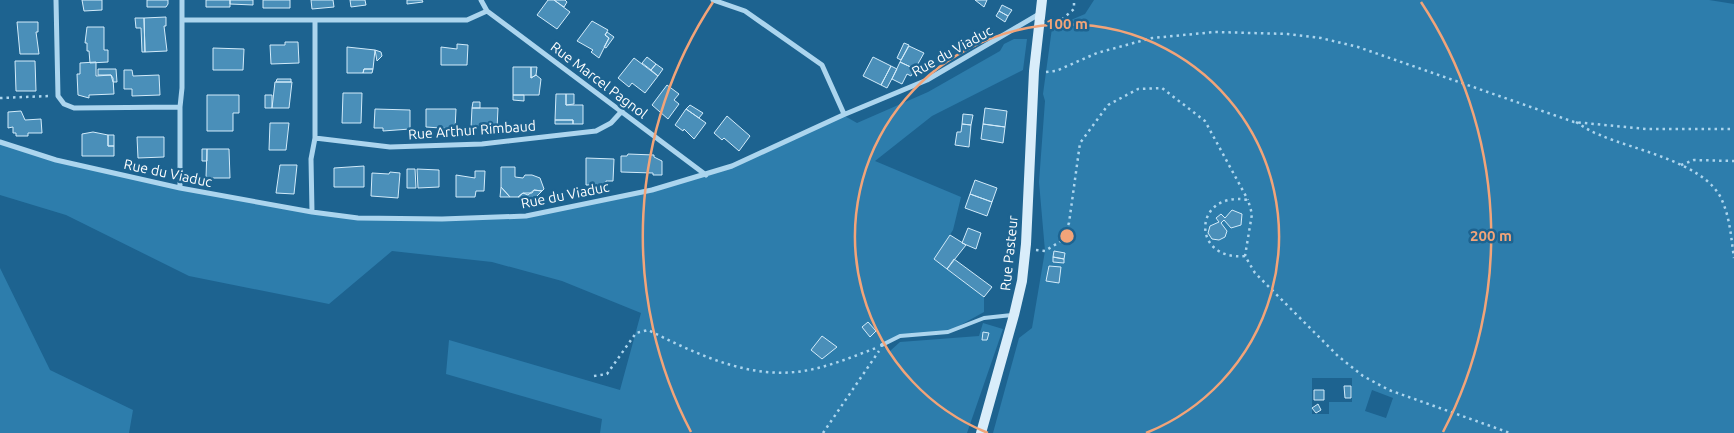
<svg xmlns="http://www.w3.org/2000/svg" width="1734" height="433" viewBox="0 0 1734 433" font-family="Ubuntu,sans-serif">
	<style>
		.green { fill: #2d7dac; fill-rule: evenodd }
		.building { fill: #4a8fb9; stroke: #d2ebfa }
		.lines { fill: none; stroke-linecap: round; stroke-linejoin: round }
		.path { stroke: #acd5ee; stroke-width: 2.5; stroke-dasharray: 2.5 4; stroke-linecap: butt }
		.lane { stroke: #acd5ee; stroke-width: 4 }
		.street { stroke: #acd5ee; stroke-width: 5 }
		.secondary { stroke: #d9edfa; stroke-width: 10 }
		.ring { fill: none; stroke: #f2a479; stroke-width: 2.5 }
		.labels { text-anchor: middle; stroke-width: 5; stroke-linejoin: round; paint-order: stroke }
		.street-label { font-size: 14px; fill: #fff; stroke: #1d6390 }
		.centre { fill: #f2a479; stroke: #1d6390; stroke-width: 2.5 }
		.ring-label { font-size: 15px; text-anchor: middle; font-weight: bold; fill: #f2a479; stroke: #1d6390; stroke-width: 5; stroke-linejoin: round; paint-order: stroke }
	</style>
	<rect width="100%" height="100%" fill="#1d6390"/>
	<path class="green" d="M1094 0H1709L1734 4V433H993L1019 338 1032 328 1045 251 1039 182 1045 101 1043 94 1052 28 1085 14ZM1312 378H1352V402H1329V414H1312ZM1372 390 1393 398 1386 418 1365 411Z
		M1014 39H1027L1023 70 932 116 875 161 961 197 953 230 934 259 984 297V312L948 332 900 336 882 346 890 351 900 342 979 336 983 323 1003 329 967 433H600L602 419 446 374 449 340 620 390 641 313 562 281 492 262 392 251 329 304 189 276 66 215 0 195V142L56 160 180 188 358 218 526 216 706 175 843 115 857 123 928 92 1000 51 1004 44Z
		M0 268 50 370 133 410 129 433H0Z"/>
	<path class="building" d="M82 0H102V10L84 11Z
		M147 0H168V4L166 7H147Z
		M206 0H230V7H206Z
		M230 0H253V5L230 4Z
		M263 0H290V8H263Z
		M311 0H333L334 7 312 9Z
		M350 0H365L366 5 351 7Z
		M407 0H422L423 2 407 4Z
		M548 0H554L570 12 557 29 537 15Z
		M554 0H565L567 2 564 7Z
		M975 0H987L984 7Z
		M1002 5 1012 10 1008 16 999 11Z
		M999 11 1008 16 1005 22 996 16Z
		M166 17V26H164L167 51 145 52 144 18Z
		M135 18H144L145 52H142L141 28H136Z
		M592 21 608 30 605 35 609 38 599 58 591 52 593 50 577 41Z
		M17 22H38V32H36L39 54H20Z
		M87 27H104V50H108V62L90 63 89 51H87V43H85Z
		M607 32 614 37 606 48 604 47 609 38 605 35Z
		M285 42H298L299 63 271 64 270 45H285Z
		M904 43 909 45 901 60 897 58Z
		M457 44 468 45 467 65H441V47L457 49Z
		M909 46 924 53 915 69 900 62Z
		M347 47 375 50 373 69H364L363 73H347Z
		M213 48 244 49 243 70H213Z
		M375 50 381 52 382 56 377 61Z
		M647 57 656 64 651 70 642 63Z
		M873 57 891 66 881 85 863 76Z
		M634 58 658 76 645 93 632 83 629 87 618 78Z
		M15 61H35L36 91H16Z
		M96 62V76L111 75 113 78 114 94 89 95V98L78 95 77 74H80V63Z
		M900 62 915 69 911 76 907 74 902 84 892 79Z
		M656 64 663 69 658 76 651 70Z
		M891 66 897 69 887 88 881 85Z
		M513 67H531V78L536 75 541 79 539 95H513Z
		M531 67H537L536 75 531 78Z
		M98 69H116L117 82H113L111 75H98Z
		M364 69H373L372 73H363Z
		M124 70H132L133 76 159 75 160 95 132 96V89H124Z
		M277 79H291V82H276Z
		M275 82H292L289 108H272Z
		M667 85 679 94 674 100 679 104 668 119 652 105Z
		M343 93H362L361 123H342Z
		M556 94H566V105H583V124H573V120H555Z
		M566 94H574V104L566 105Z
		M207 95H239V113H233V131H207Z
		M265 95H272V108H265Z
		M513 95H524V101L513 100Z
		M473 102H480V108H472Z
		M690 105 703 113 699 118 686 109Z
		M472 108H498L497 129 471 128Z
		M985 108 1007 111 1005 127 983 124Z
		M375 109 410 110V129L383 131V128H374Z
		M426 109H456L455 129 426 127Z
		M686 109 706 123 694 139 684 129 683 131 675 125Z
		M21 111 25 120 41 119 42 133H28V136H16V133H13V127L8 128V112Z
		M963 114 973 115 971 125 962 124Z
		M727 116 750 136 739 151 724 138 722 140 714 133Z
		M555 120H573V124H555Z
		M270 123H289L286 150H269Z
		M962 124 971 125 969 147 955 145 957 132H961Z
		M983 124 1005 127 1003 143 981 139Z
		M93 132 108 135V146H114V156H82V134Z
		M108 135H114V146H108Z
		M137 137H164V157L138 158Z
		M202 149H207V161H202Z
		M207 149H229L230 178H206Z
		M628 154 654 155V157L662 161V175H653V173L621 172V156H627Z
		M586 158 614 159 613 181H606V185H586Z
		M280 165H297L294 194 276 193Z
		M364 166V187H334V168Z
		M501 167H515V177L523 178 525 175H532L540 178 544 189 542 191 534 190 528 195 523 193 518 197H510L501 187Z
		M407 169H415L416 188H407Z
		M417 169 439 170V187L418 188Z
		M475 171H485L484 191H476L475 197H456V175L475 178Z
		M390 172 400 173 398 198 371 196 372 173 389 174Z
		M975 180 997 188 992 202 970 194Z
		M501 187 510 197H500Z
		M534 190 542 191 535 198 518 197 523 193H532Z
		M970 194 992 202 987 216 965 208Z
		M1232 210 1242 214 1241 225 1231 228 1224 220 1221 223 1227 231 1225 237 1219 240 1212 239 1208 233 1210 226 1219 222 1216 218 1221 214 1225 218Z
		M968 228 981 233 976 249 962 243Z
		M950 235 966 245 947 269 934 259Z
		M1054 251 1065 253 1064 259 1053 257Z
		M1053 257 1064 259V263L1053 262Z
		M954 259 992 287 984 297 947 269Z
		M1049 266 1061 267 1059 283 1046 281Z
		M868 322 876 331 870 337 862 327Z
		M983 332 989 333 987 340H982Z
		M822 336 837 347 822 359 811 350Z
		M1344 386H1351V398H1345Z
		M1314 390H1324V400H1314Z
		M1318 404 1321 410 1316 413 1312 408Z"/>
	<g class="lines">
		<path class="path" d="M1052 28 1074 9V0
			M1046 72 1056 71 1097 53 1152 38 1215 32 1288 34 1321 38 1358 47 1574 122 1646 129H1734
			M0 98 49 96
			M1576 122C1584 127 1591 132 1600 135 1634 150 1703 162 1721 198 1730 217 1731 237 1734 258
			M1681 165 1694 160 1734 161
			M1036 250 1045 251 1061 241 1069 223 1080 143 1108 105 1138 89 1162 88 1205 121 1248 200
			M1245 256C1190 261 1193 190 1248 200L1252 214 1245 256 1255 273 1338 356 1363 376 1389 390 1510 433
			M594 376 607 374 636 333 648 330C701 356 757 384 818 368 838 363 857 355 876 348
			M823 433 879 351"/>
		<path class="lane" d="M882 345 900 336 948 332 984 318 1012 315"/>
		<path class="street" d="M56 0 58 96 64 104 74 108 180 107 182 88V0
			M481 0 487 11 706 175
			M713 0 745 11 822 65 844 114
			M182 20H467L487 11
			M180 107V188
			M315 138 390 147 482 144 596 131 611 123 622 111
			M0 142 56 160 180 188 312 212 358 218 442 219 526 216 652 190 732 166 843 115 927 80 1041 13
			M312 212 311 159 315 138V22"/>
		<path class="secondary" d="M981 433 1014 315 1022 281 1026 244 1034 71 1042 0"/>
	</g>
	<g class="ring">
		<path d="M988 433A212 212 0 1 1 1146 433"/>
		<path d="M691 432A424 424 0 0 1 713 2M1421 2A424 424 0 0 1 1443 432"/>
	</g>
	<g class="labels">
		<g class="street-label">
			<text transform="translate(952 51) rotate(-29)" y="5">Rue du Viaduc</text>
			<text transform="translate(599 80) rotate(37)" y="5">Rue Marcel Pagnol</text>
			<text transform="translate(472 130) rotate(-4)" y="5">Rue Arthur Rimbaud</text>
			<text transform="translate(168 173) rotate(12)" y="5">Rue du Viaduc</text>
			<text transform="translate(565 195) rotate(-11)" y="5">Rue du Viaduc</text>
			<text transform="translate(1009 253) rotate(-84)" y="5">Rue Pasteur</text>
		</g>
	</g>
	<circle cx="1067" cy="236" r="8" class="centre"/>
	<g class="ring-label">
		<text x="1067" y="29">100 m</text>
		<text x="1491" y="241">200 m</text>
	</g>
</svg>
